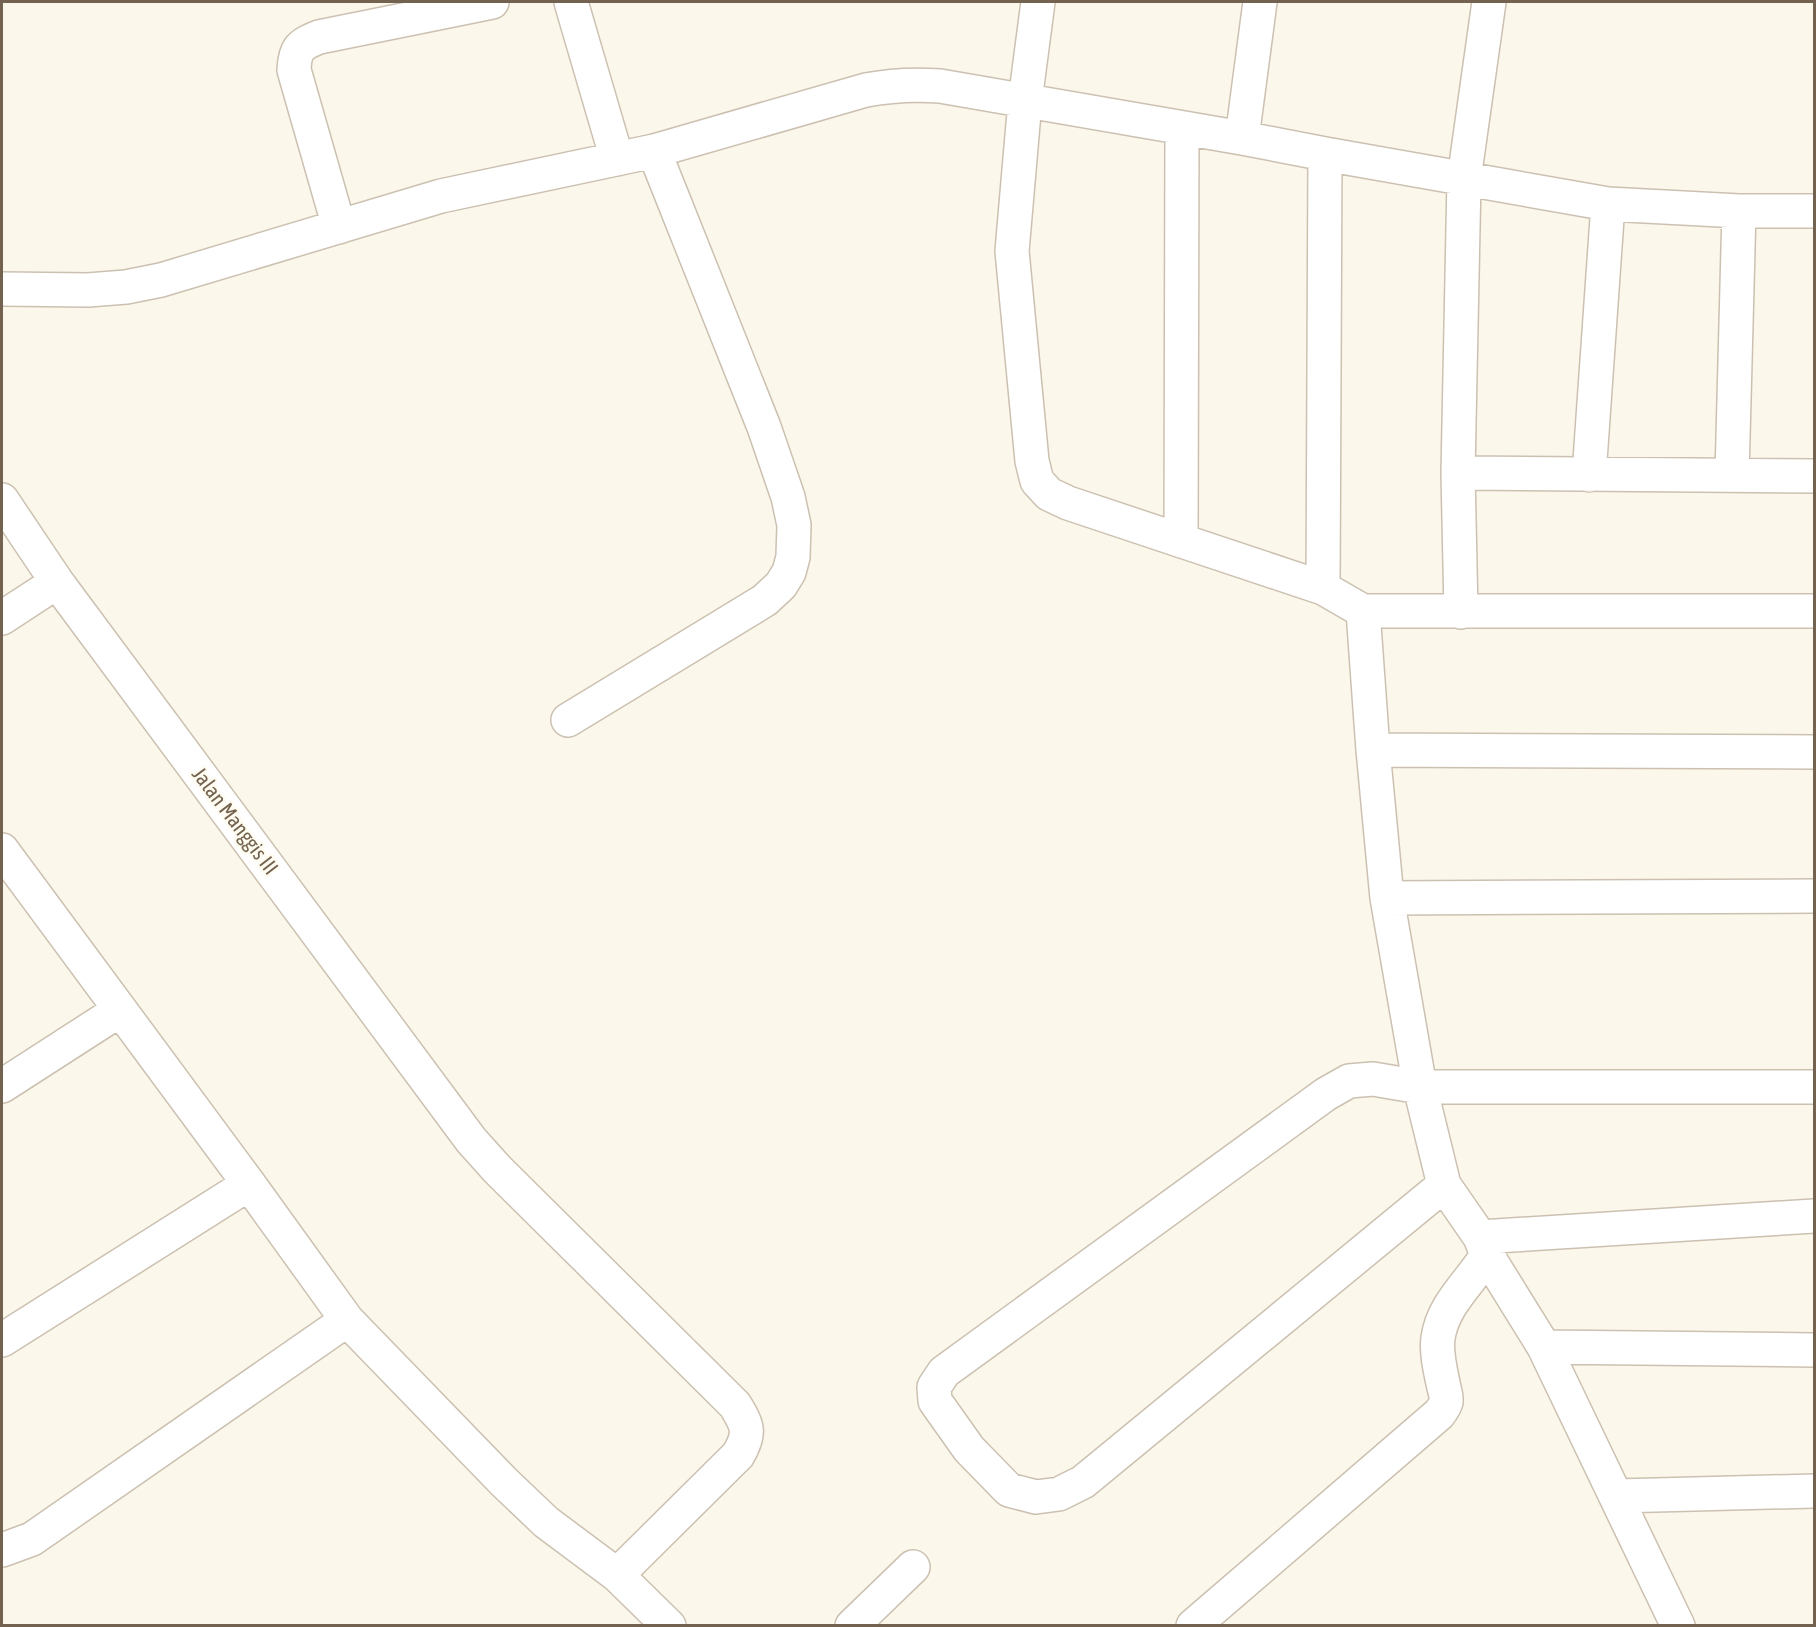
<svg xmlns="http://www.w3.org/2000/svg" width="1816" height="1627" viewBox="0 0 1816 1627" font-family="'Asap Condensed',sans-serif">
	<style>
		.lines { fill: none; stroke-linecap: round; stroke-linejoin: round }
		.minor-casing { stroke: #ccc1b1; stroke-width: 36 }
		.minor { stroke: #fff; stroke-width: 33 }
		.labels { text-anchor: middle; stroke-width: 5; stroke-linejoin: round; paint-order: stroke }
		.street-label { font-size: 21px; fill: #73624f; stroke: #fefbf0 }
	</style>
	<rect width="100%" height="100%" fill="#fbf7ea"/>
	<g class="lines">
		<g class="minor-casing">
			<path id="minor" d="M571 2 617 159
				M1038 2 1025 101 1012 251 1032 461 1037 481 1049 494 1068 503 1323 588 1363 611H1814
				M1242 138 1260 2
				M339 227 294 70C295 49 299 45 319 37L492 2
				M2 289 88 290 126 287 161 280 441 196 654 151 866 90C892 85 913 84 940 86L1242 138 1325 154 1608 204 1739 211H1814
				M1458 473 1814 476
				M1589 475 1608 204
				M1732 475 1739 211
				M2 500 57 582 471 1140 497 1169 735 1405C748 1426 751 1433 738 1455L617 1575
				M1181 541 1182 128
				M1323 588 1325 154
				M1363 611 1373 750 1387 898 1420 1087 1444 1185 1480 1237 1487 1255 1544 1347 1678 1626
				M1461 612 1458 473 1464 179 1489 2
				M2 618 57 582
				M568 720 765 600 781 585 789 572 793 557 794 525 788 497 764 427 654 151
				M1373 750 1814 752
				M2 850 249 1184 347 1320 504 1482 546 1522 617 1575 669 1626
				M1387 898 1814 896
				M2 1086 120 1010
				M1444 1185 1083 1482 1059 1494 1036 1497 1009 1490 969 1449 935 1401 934 1387 944 1372 1326 1094 1349 1081 1373 1079 1420 1087H1814
				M1480 1237 1814 1216
				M2 1340 249 1184
				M1544 1347 1814 1350
				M1617 1496 1814 1491
				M2 1550 32 1539 347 1320
				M852 1626 913 1567
				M1193 1626 1439 1414C1442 1410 1445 1406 1446 1402 1447 1396 1444 1389 1443 1383 1440 1369 1436 1352 1438 1338 1443 1304 1470 1283 1487 1255"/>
		</g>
		<use href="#minor" class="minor"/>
	</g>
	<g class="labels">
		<g class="street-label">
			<text transform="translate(235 821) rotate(53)" y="7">Jalan Manggis III</text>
		</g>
	</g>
	<rect width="1816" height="1627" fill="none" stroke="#73624f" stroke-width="6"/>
</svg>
